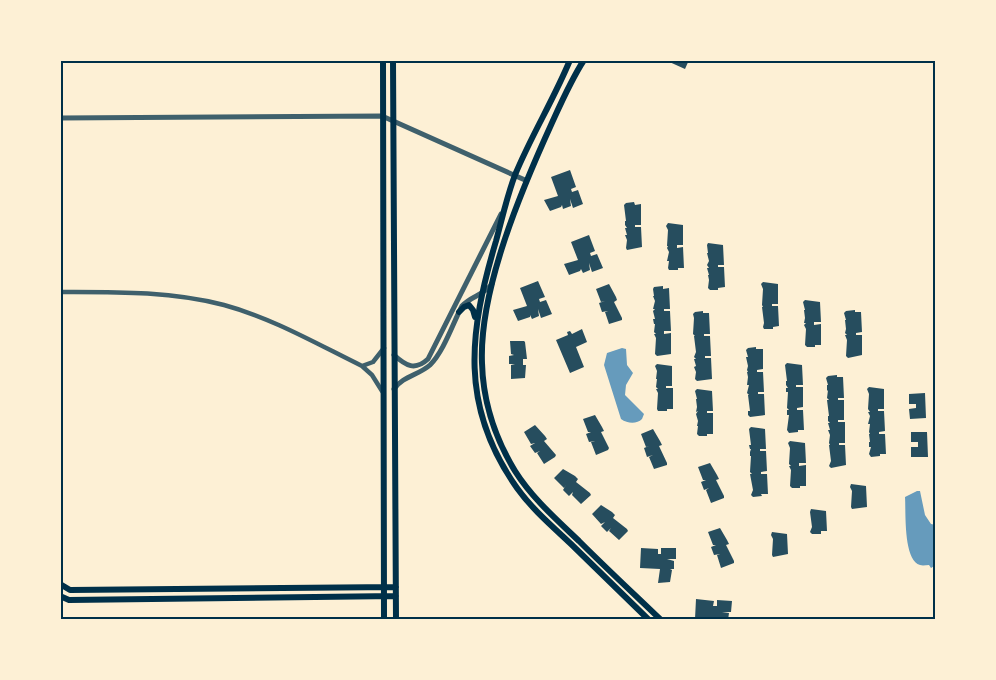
<svg xmlns="http://www.w3.org/2000/svg" width="996" height="680" viewBox="0 0 996 680" font-family="'Fira Sans',sans-serif">
	<style>
		.water { fill: #669bbc }
		.building { fill: #264d5e }
		.lines { fill: none; stroke-linecap: round; stroke-linejoin: round }
		.minor { stroke: #3f606c; stroke-width: 4.5 }
		.tertiary { stroke: #3f606c; stroke-width: 5 }
		.secondary { stroke: #003049; stroke-width: 6 }
		.neatline { fill: none; stroke: #003049; stroke-width: 2 }
	</style>
	<rect width="100%" height="100%" fill="#fdf0d5"/>
	<path class="water" d="M622 348 626 349 627 365 633 373 626 385 625 395 644 414 642 419C637 424 628 424 621 419L604 365 607 353Z
		M917 491H920L925 515 931 524 936 525V565L931 568 929 565C926 565 923 566 920 565 903 560 906 512 905 497Z"/>
	<path class="building" d="M665 60H689L685 69Z
		M570 170 576 187 571 189 572 192 578 190 583 204 573 208 570 199 571 206 563 209 562 205 561 207 550 211 544 200 558 196 551 177Z
		M634 202 635 205 641 204V225H635V227H641L642 247 627 250 626 248 627 240 625 235H627L625 228H627L625 225V221H626L624 205 626 203Z
		M668 223 683 225V245H677V248L683 247 684 268H678V270H669L668 268 669 261H667L669 252 667 248 668 246H667L668 230 666 226Z
		M589 235 595 251 590 253 591 256 597 254 603 268 592 272 589 263 590 270 583 273 581 269 580 271 569 275 564 264 578 260 571 242Z
		M708 243 723 245 724 265H718V267H724L725 287 718 288V290H710L708 288 709 280 708 275H709L707 268H709L707 265 709 261 707 253H708L707 245Z
		M538 281 545 297 539 299 540 302 546 300 552 314 541 318 538 309 539 316 532 319 530 315V317L518 321 513 310 527 306 520 288Z
		M763 282 778 284V304H772V306H778L779 326 773 327V329H764L763 327 764 323 762 307H763L762 305 763 289 761 284Z
		M609 284 616 297 617 300 614 302 622 318V320L609 324 605 312 608 311 602 312 599 303 605 301 601 302 596 289Z
		M663 286V289L669 288 670 309H664V311H670L671 331H664V334L671 333V354L657 356 655 354 656 338 654 334H656L654 332 655 324H654L653 319H655L653 311 655 309H653L655 301 653 296H654L653 289 654 287Z
		M805 300 820 302 821 322H814V325L821 324V345H815V347H807L805 345 806 329 804 325 806 323H804L805 318 804 310H805L803 302Z
		M855 310V312H861L862 332 856 333V335H862V355L848 358 846 356 847 340 845 335H847L845 333 846 329 845 320H846L844 313 846 311Z
		M703 311V313H709L710 334H704V336H710L711 356H705V358H711L712 379 697 381 695 379 696 372 694 367 696 366 694 359H696L694 357 696 352 694 336H695L693 334 694 318 693 314 695 312Z
		M582 329 587 342 576 347 584 367 570 373 556 340 568 335 567 332 570 331 572 334Z
		M510 341H524L525 342 527 359H523V365H526L525 378 511 379V365L515 364H509V356L514 355 511 354Z
		M756 347V349H763V369L757 370V372H763L764 392H758V394H764L765 415 750 417 748 415V411H750L748 395H749L747 393 749 385H747L748 377 747 372H748L747 370 748 366 746 357H748L746 350 748 348Z
		M787 363 802 365 803 385H796V387H803V407L797 408V410H803L804 430H798V432L789 433 787 430 789 415H787V410H789L787 408 788 392H786V388H788L786 385V381H787L785 365Z
		M657 364 672 366V386H666V388H673V409H667V411H658L657 409 658 393 656 389H658L656 387 657 379H656L657 371 655 366Z
		M837 375V377H843L844 398H838V400H844V420H838V422H845V443H839V445H845L846 465 831 468 829 466 831 461 829 445H830L829 443 830 435 828 430H830L828 423H830L828 421V416H829L827 400H829L827 398 828 390 827 391V385H828L826 378 828 376Z
		M869 387 884 389V409H878V411H884L885 431 879 432V434H885L886 454H880V456L871 457 869 454 871 447H869V442H870L869 434H870L869 432 870 424H868L870 416 868 412H870L868 409 869 394 867 389Z
		M697 389 712 391 713 411H707V413H713V434H707V436H699L697 434 698 426H697L698 421 696 414 698 411 696 412 697 407 696 399H697L695 391Z
		M925 393 926 418 910 419 909 409 916 408V404H909V394Z
		M595 415 602 427 604 431 601 432 609 448 608 450 596 455 591 442 595 441 589 442 586 434 591 432H588L583 419Z
		M535 425 545 436 547 439 544 441 556 455 555 457 544 464 537 453 540 451 535 453 530 446 535 443 531 444 524 432Z
		M751 427 765 429 766 449H760V451H766L767 471 761 472V474H767L768 494H761L762 496 753 497 751 495 753 490 750 474H752L750 472 751 456H750V452L751 449H750L749 445H751L749 429Z
		M653 429 660 441 662 445 659 446 667 463V465L654 469 649 457 653 455 647 457 644 448 649 446 646 447 641 434Z
		M911 432H927L928 457H911V447H918V442H911Z
		M790 441 805 443 806 463H799V466L806 465V486H800V488H792L790 486 791 470 789 466H791L789 464 790 448 788 443Z
		M710 463 717 475 719 479 716 480 724 496V498L711 503 706 490 709 488 704 490 701 482 706 480H703L698 467Z
		M563 469 575 476 578 479 576 482 590 493 591 495 581 504 572 495 573 492 569 496 563 490 566 485 564 488 554 478Z
		M851 484 866 486 867 507 852 509 851 507 852 491 850 487Z
		M601 505 612 512 615 515 613 518 627 529 628 531 619 540 609 531 611 528 607 532 601 526 605 522 601 524 592 514Z
		M811 509 826 511 827 531H821V534H812L810 532 812 527 810 512Z
		M720 528 727 540 729 544 726 545 734 561V563L721 568 717 555 720 554 714 555 711 547 716 545H713L708 532Z
		M772 532 787 534 788 554 773 557 772 555 773 539 771 535Z
		M641 548 658 549V554H661V548H676V559H667L674 561V569H670L672 570 670 582 658 583 660 569 640 568Z
		M696 599 714 601 713 606H717V600L732 601 731 612H722L729 613 728 620 695 619Z"/>
	<g class="lines">
		<path class="minor" d="M60 292C115 292 170 291 224 305 272 318 317 344 362 366
			M382 391 372 375 362 366 373 362 384 348"/>
		<path class="tertiary" d="M60 118 382 116 525 180
			M394 355C406 366 415 371 428 359L501 214
			M394 389C403 376 419 375 430 365 444 351 453 323 462 306 471 296 484 295 492 284"/>
		<path class="secondary" d="M383 60 384 620
			M393 60 396 620
			M570 60C554 99 531 136 515 175 507 196 502 219 496 241 469 332 459 406 517 488 532 509 552 526 571 544 597 569 623 595 649 620
			M584 60C571 80 561 103 551 125 521 191 479 290 482 363 483 401 495 438 515 471 532 498 556 519 579 541 606 568 634 594 661 620
			M459 312 464 307 469 305 473 310 475 317
			M60 584 70 590 396 587
			M60 596 69 600 396 596"/>
	</g>
	<rect width="996" height="680" fill="none" stroke="#fdf0d5" stroke-width="123"/>
	<rect x="62" y="62" width="872" height="556" class="neatline"/>
</svg>
